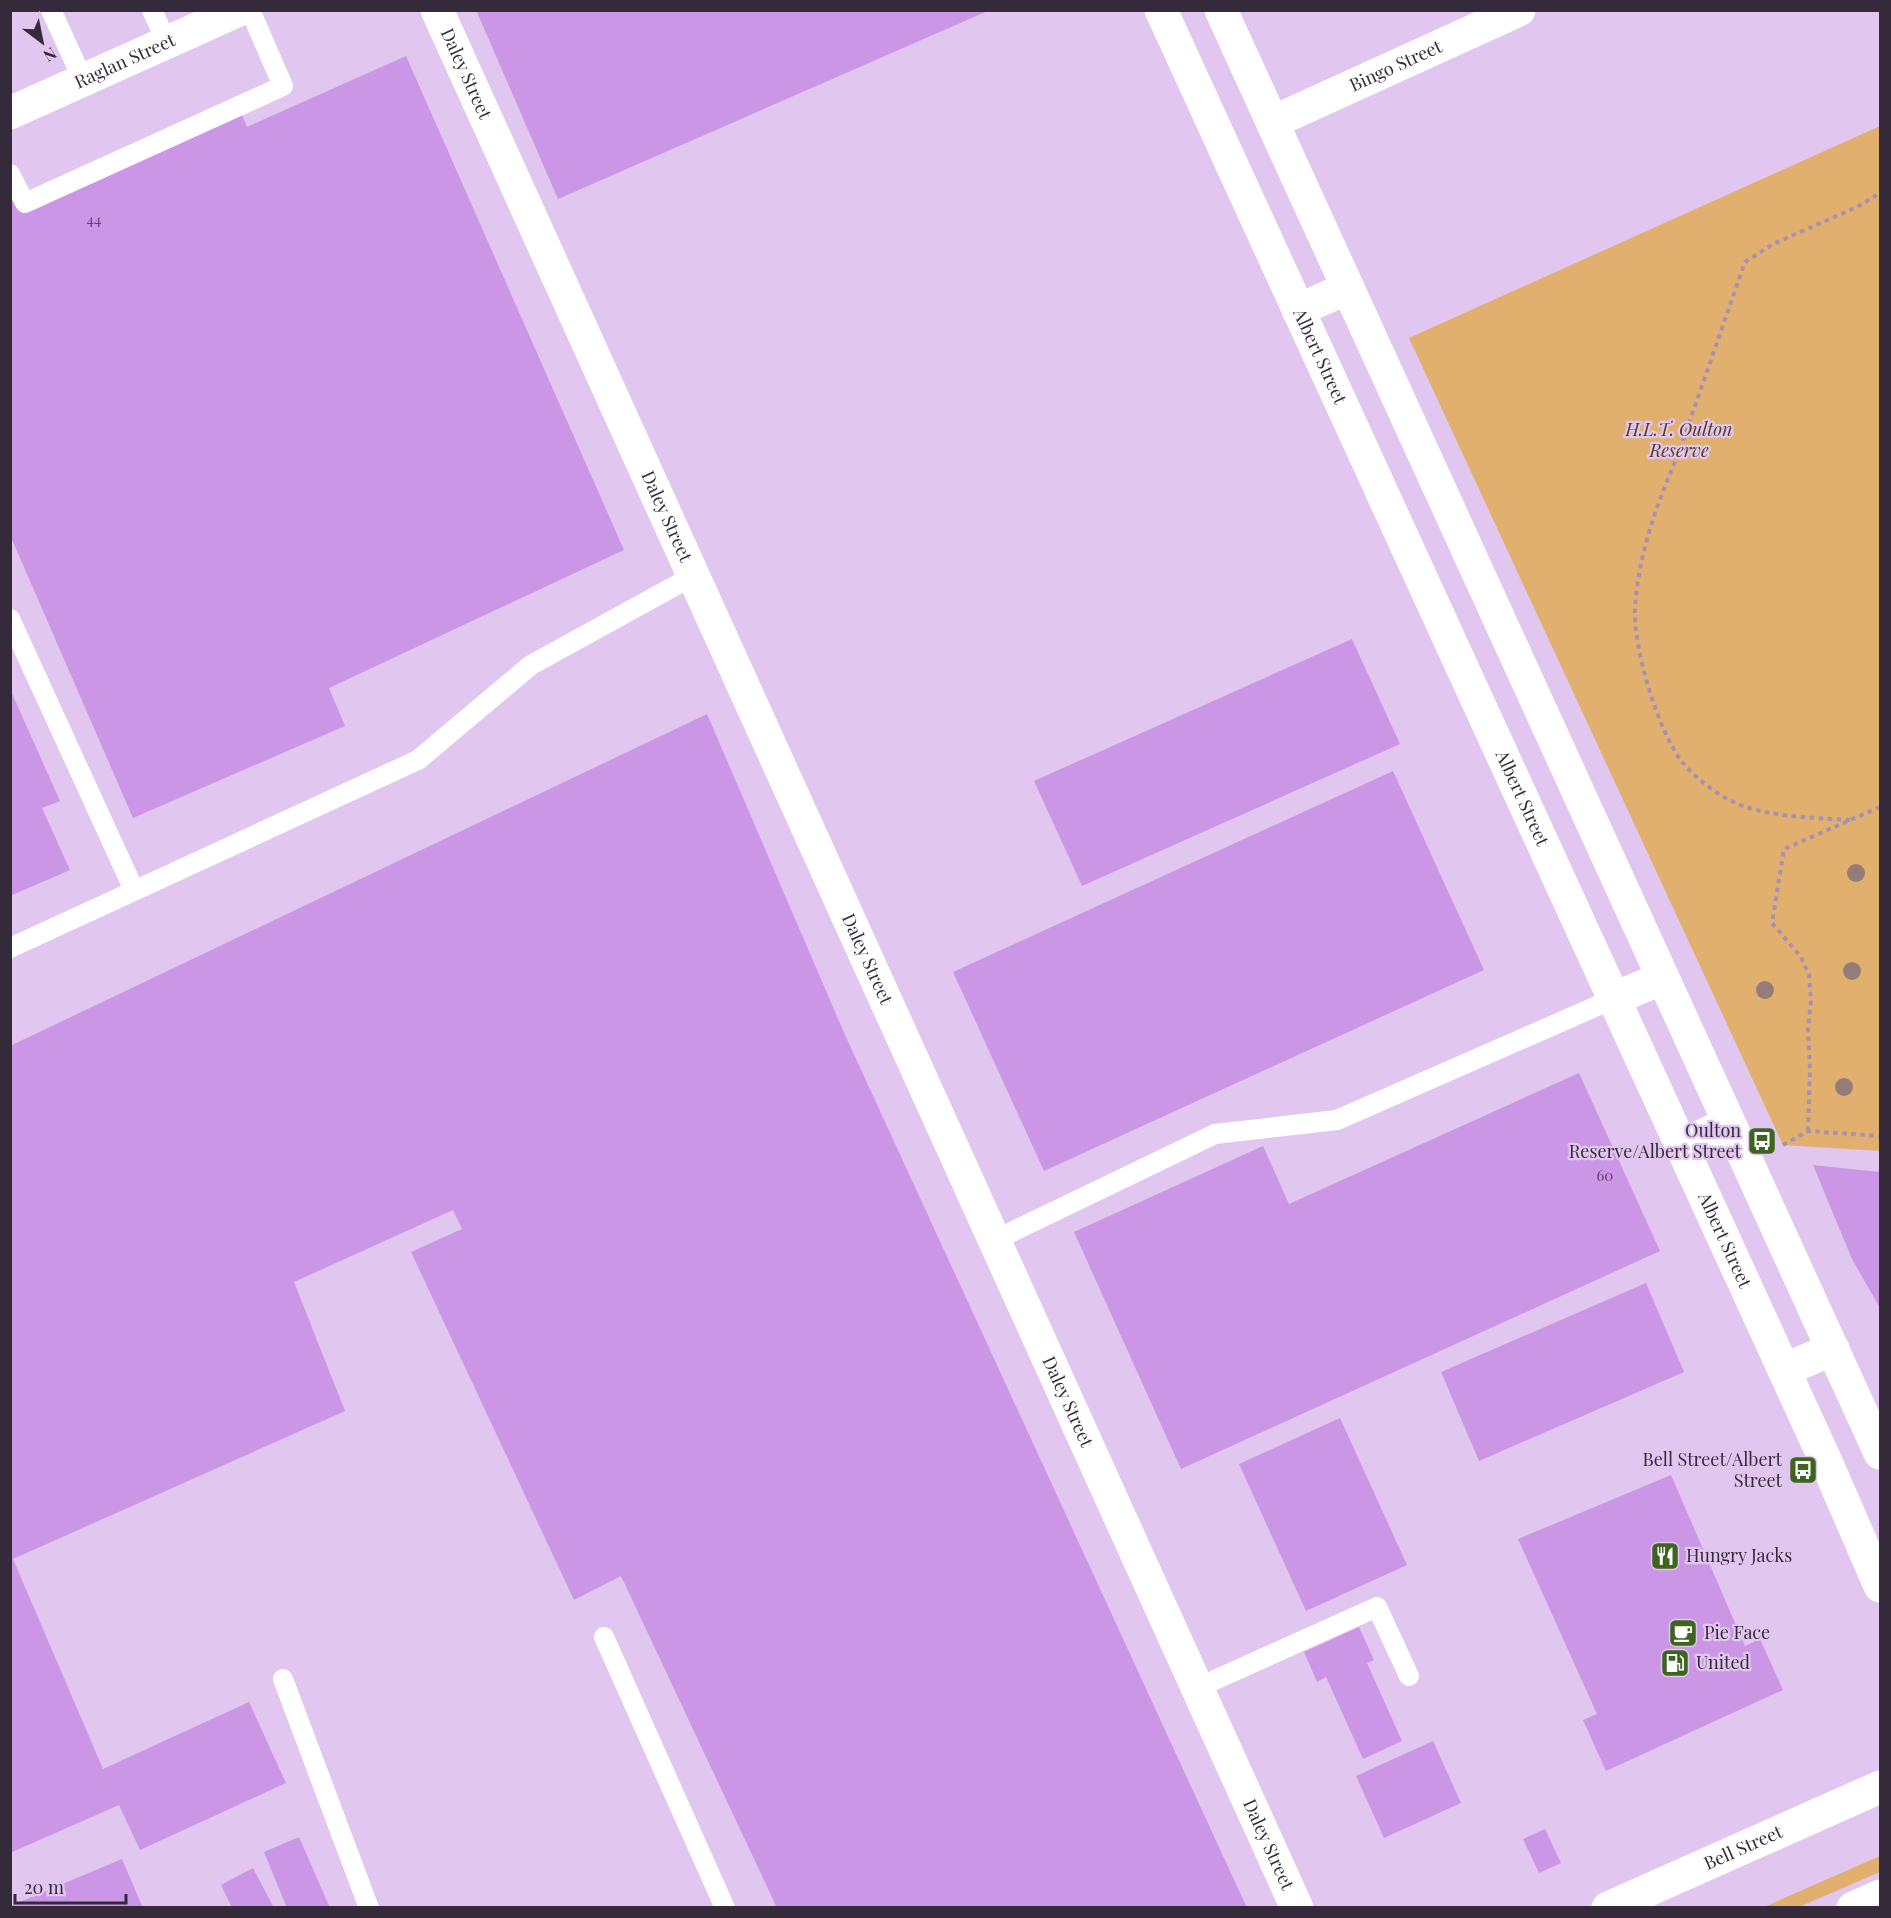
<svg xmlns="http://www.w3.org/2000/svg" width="1891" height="1918" viewBox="0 0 1891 1918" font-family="'Playfair Display',serif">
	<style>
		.green { fill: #e1b06e }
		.building { fill: #cc96e7 }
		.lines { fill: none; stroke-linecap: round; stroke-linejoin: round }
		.path { stroke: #a691b2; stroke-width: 4; stroke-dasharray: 4.5 4.5; stroke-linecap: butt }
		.lane { stroke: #fff; stroke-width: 20 }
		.street { stroke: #fff; stroke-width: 33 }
		.secondary { stroke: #fff; stroke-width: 33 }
		.primary { stroke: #fff; stroke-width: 33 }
		.highway { stroke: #fff; stroke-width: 33 }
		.tree { fill: #957b7a }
		.labels { text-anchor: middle; stroke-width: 4.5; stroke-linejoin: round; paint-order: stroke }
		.number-label { font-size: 15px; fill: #5b4565 }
		.street-label { font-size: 18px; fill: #352a3a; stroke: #e1c6f0 }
		.park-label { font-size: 18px; font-style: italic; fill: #573e19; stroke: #e1c6f0 }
		.poi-label { font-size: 18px; fill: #352a3a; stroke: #e1c6f0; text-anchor: start }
	</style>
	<rect width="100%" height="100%" fill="#e1c6f0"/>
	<path class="green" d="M1880 126V1151L1783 1145 1409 338Z
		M1880 1856V1872L1799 1907H1764Z"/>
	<path class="building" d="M476 10H990L558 199Z
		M406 56 624 550 329 688 345 726 133 818 10 535V201L237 103 247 127Z
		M1352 639 1400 744 1082 886 1034 781Z
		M10 689 60 801 42 808 70 870 10 896Z
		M707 714 845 1035 1247 1908H777L621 1576 574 1600 411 1252 462 1229 453 1210 294 1282 345 1411 13 1559 103 1769 249 1702 286 1783 140 1850 119 1805 10 1853V1046Z
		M1393 771 1484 970 1044 1171 953 972Z
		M1579 1073 1660 1251 1181 1469 1074 1232 1263 1146 1289 1204Z
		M1813 1165 1880 1172V1308L1852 1259Z
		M1646 1283 1684 1372 1479 1461 1441 1372Z
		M1340 1418 1407 1565 1306 1611 1239 1464Z
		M1671 1475 1745 1646 1760 1639 1783 1690 1606 1771 1583 1720 1597 1714 1518 1539Z
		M1359 1627 1374 1660 1367 1663 1402 1741 1363 1759 1326 1677 1317 1682 1304 1652Z
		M1433 1741 1461 1803 1384 1838 1356 1776Z
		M1545 1829 1561 1863 1539 1873 1523 1839Z
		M299 1837 330 1908H287L264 1852Z
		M122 1859 143 1908H10V1906Z
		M253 1868 273 1906 269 1908H232L221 1885Z"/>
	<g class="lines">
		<path class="path" d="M1850 820C1817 818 1777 817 1746 807 1725 801 1697 780 1683 763 1658 732 1633 648 1635 608 1638 556 1657 503 1678 455L1745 262 1773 244 1857 207 1880 193
			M1808 1131 1810 1069 1808 1029 1811 1001 1809 975 1801 957 1772 923 1784 849 1880 807
			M1783 1145 1808 1131 1880 1136"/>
		<path class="lane" d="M51 10 83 80
			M152 10 167 43
			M10 174 25 203 283 86 250 10
			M10 619 134 890
			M10 948 418 760 531 665 693 576
			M995 1240 1215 1134 1337 1120 1613 999
			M604 1637 725 1908
			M283 1679 369 1908
			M1197 1688 1377 1607 1409 1676"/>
		<g class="street">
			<path id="s1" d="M437 10 1297 1908"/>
			<path id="s2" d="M1273 122 1519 10"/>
		</g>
		<path class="secondary" id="s3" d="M10 113 239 10"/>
		<g class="primary">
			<path id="s4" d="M1161 10 1828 1466 1880 1586"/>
			<path d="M1221 10 1880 1453"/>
			<path d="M1298 310 1348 288"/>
			<path d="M1613 999 1663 978"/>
			<path d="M1681 1146 1729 1123"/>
			<path d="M1784 1370 1833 1349"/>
		</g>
		<g class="highway">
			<path id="s5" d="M1608 1908 1880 1787"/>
			<path d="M1853 1908 1880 1896"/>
		</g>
	</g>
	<g class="tree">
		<circle cx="1856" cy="873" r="9"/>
		<circle cx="1852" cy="971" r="9"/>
		<circle cx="1765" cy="990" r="9"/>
		<circle cx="1844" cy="1087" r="9"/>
	</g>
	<defs>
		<g id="bus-square" transform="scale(1.5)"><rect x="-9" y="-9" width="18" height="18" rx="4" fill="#3e651f" stroke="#e1c6f0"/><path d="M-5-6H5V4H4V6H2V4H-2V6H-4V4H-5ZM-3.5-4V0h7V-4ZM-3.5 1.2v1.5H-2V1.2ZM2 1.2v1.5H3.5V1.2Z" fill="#fff"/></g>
		<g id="restaurant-square" transform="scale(1.5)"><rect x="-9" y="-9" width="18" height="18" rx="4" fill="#3e651f" stroke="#e1c6f0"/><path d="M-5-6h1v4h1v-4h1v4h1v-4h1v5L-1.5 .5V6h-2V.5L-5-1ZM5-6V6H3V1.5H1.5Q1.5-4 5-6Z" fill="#fff"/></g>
		<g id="cafe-square" transform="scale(1.5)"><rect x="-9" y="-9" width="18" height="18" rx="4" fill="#3e651f" stroke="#e1c6f0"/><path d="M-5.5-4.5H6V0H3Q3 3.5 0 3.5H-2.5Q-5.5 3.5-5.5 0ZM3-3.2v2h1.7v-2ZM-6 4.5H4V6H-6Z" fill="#fff"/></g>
		<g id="fuel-square" transform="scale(1.5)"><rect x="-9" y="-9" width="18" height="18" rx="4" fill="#3e651f" stroke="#e1c6f0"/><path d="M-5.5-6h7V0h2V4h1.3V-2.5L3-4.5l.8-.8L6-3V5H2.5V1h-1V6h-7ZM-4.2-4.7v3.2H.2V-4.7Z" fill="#fff"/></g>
	</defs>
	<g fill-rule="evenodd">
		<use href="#bus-square" x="1762" y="1141"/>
		<use href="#bus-square" x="1803" y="1470"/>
		<use href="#restaurant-square" x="1665" y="1556"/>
		<use href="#cafe-square" x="1683" y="1633"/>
		<use href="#fuel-square" x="1675" y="1663"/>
	</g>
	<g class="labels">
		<g class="number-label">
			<text x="94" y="225">44</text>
			<text x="1605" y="1181">60</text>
		</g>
		<g class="street-label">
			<text dy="6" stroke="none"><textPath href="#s3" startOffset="126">Raglan Street</textPath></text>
			<text dy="6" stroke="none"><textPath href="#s2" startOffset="135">Bingo Street</textPath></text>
			<text dy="6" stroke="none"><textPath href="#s1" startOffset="70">Daley Street</textPath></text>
			<text dy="6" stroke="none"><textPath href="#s4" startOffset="381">Albert Street</textPath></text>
			<text dy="6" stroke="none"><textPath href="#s1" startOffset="556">Daley Street</textPath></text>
			<text dy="6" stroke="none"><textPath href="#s4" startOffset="867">Albert Street</textPath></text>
			<text dy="6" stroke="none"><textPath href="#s1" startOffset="1042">Daley Street</textPath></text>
			<text dy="6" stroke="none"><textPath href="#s4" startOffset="1353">Albert Street</textPath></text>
			<text dy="6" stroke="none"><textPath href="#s1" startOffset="1528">Daley Street</textPath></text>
			<text dy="6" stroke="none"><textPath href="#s1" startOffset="2014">Daley Street</textPath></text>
			<text dy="6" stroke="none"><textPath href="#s5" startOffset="148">Bell Street</textPath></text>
		</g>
		<g class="park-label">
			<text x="1679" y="436">H.L.T. Oulton<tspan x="1679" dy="21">Reserve</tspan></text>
		</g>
		<g class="poi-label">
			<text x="1741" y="1137" text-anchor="end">Oulton<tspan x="1741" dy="21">Reserve/Albert Street</tspan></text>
			<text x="1782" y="1466" text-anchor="end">Bell Street/Albert<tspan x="1782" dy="21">Street</tspan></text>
			<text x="1686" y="1562">Hungry Jacks</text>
			<text x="1704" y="1639">Pie Face</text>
			<text x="1696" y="1669">United</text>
		</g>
	</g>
	<rect width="1891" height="1918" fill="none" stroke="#352a3a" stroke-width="24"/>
	<g transform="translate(42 42) rotate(148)" stroke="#e1c6f0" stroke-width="4.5" paint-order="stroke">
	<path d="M0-4.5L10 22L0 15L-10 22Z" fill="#352a3a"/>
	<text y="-9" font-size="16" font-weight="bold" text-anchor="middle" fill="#352a3a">N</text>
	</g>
	<path d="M15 1894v9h111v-9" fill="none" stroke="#352a3a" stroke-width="3"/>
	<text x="24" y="1894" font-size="18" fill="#352a3a" stroke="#e1c6f0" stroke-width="4.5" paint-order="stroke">20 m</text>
</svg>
